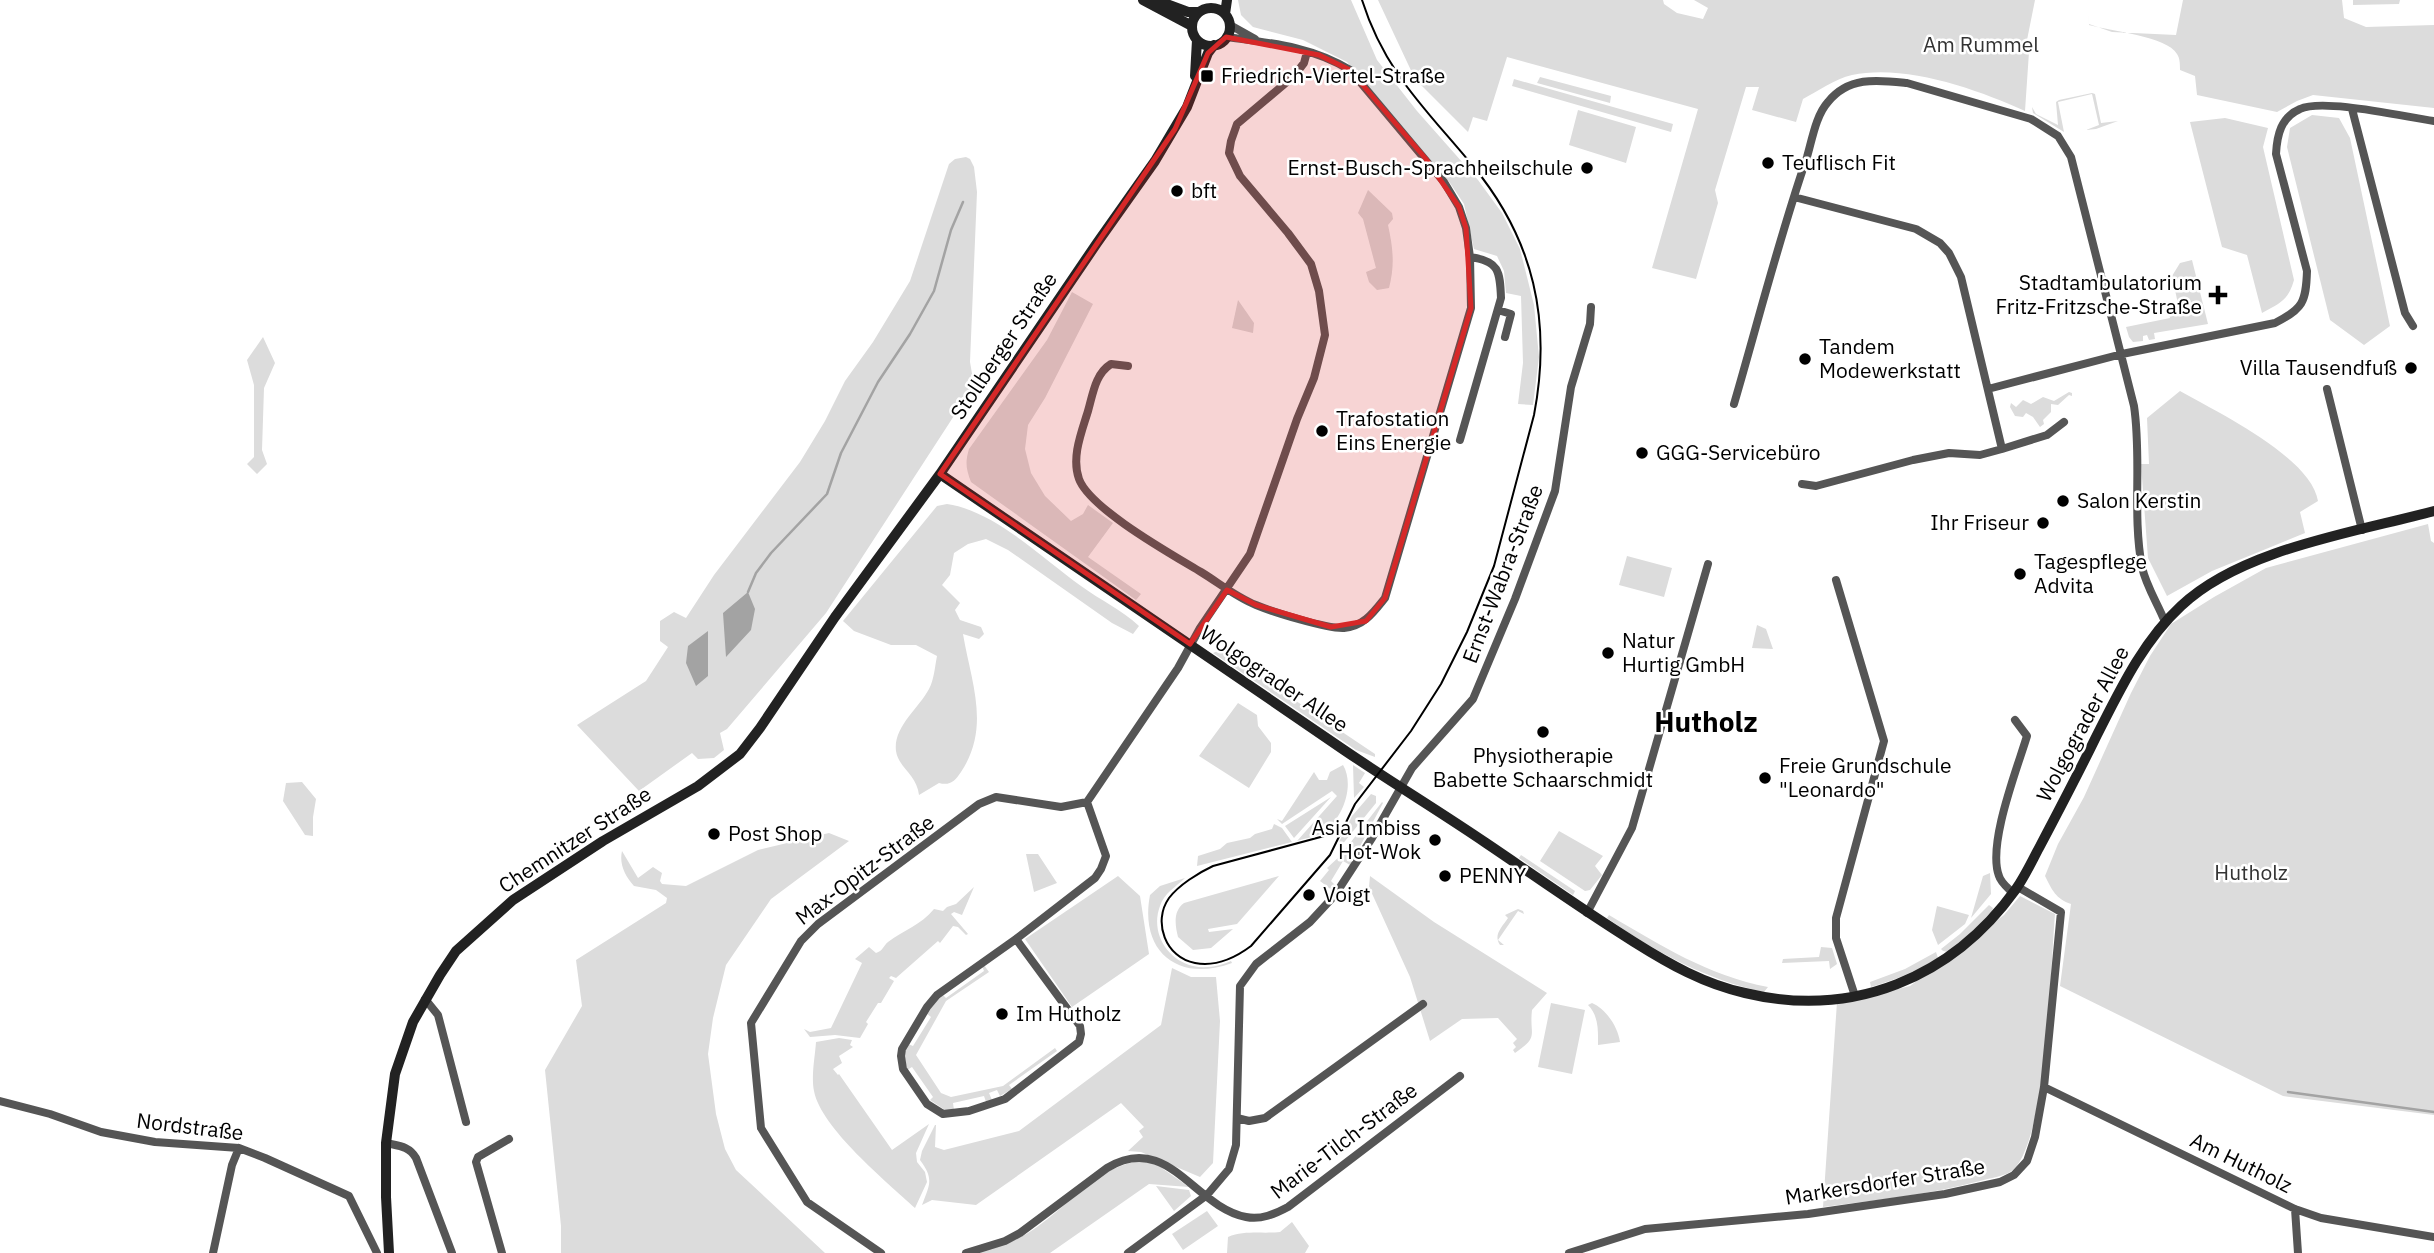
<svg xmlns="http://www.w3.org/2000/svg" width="2434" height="1253" viewBox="0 0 2434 1253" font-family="'IBM Plex Sans',sans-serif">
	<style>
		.green { fill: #dcdcdc }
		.water { fill: #a3a3a3 }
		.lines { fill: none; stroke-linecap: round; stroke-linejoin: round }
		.stream { stroke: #a3a3a3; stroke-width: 2.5 }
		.street { stroke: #555; stroke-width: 8 }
		.secondary { stroke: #222; stroke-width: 10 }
		.tram { stroke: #000; stroke-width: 2 }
		.marked { fill: #d62828; fill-opacity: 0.2; stroke: #d62828; stroke-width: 5; stroke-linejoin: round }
		.poi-dot { fill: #000; stroke: #fff; stroke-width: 2.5 }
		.labels { text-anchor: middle; stroke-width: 5; stroke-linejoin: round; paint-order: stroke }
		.park-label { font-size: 21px; fill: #333; stroke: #fff }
		.poi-label { font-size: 21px; fill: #000; stroke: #fff; text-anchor: start }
		.street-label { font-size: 21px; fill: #000; stroke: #fff }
		.district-label { font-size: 28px; font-weight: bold; fill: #000; stroke: #fff }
	</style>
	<rect width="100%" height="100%" fill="#fff"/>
	<path class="green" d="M1238 0H1351L1377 60 1417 111 1478 180 1502 213 1520 249 1534 305 1539 357 1533 405 1518 404 1523 363 1521 296 1506 293 1504 271 1497 256 1474 249 1464 204 1450 183 1347 62 1303 40 1253 27 1241 15Z
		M1378 0H1663L1664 4 1677 13 1703 19 1708 8 1694 0H2035L2027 40 2029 52 2025 111C1976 89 1906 64 1852 75 1835 79 1818 91 1803 99L1796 122 1752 110 1759 87H1746L1715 190 1718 203 1696 279 1652 268 1698 109 1507 57 1487 121 1473 117 1468 132 1415 79Z
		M2088 0 2089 24 2112 32 2176 35 2183 0H2342L2344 18 2366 27 2434 25V108L2313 95 2297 101 2277 112 2197 95 2195 76 2180 70C2180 65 2180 58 2177 54 2167 36 2109 31 2089 25Z
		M2353 0H2400L2399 4 2353 5Z
		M1540 77 1611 96 1610 103 1537 83Z
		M1514 79 1673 124 1671 132 1512 86Z
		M2092 93 2095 94 2101 123 2118 121 2096 129 2086 130 2099 125 2092 94 2058 102 2064 132 2033 113 2032 107 2036 114 2058 125 2056 102 2059 100Z
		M1578 110 1636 127 1626 163 1569 145Z
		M2312 115 2339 118 2350 138 2390 326 2364 345 2330 320 2287 147 2290 128Z
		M2225 118 2268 128 2263 147 2294 280C2288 301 2280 303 2262 313L2247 255 2222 247 2190 122Z
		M966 157 970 159 974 167 977 192 970 362 974 385 826 613 727 729 720 733 724 750 714 758 698 759 692 753 639 791 577 725 646 681 668 647 660 641V621L674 612 686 618 714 575 800 462 825 421 845 381 873 342 910 281 949 164 955 159Z
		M1368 190 1392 213 1393 219 1388 225C1393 248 1395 265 1389 288L1377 290 1369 282 1366 272 1376 268 1363 219 1358 213Z
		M2192 260 2208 324 2154 333 2155 339 2149 340 2147 335 2143 336V341L2133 342 2129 337 2126 327 2170 318 2167 306 2178 304 2172 276 2180 263Z
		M1072 292 1093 304 1045 398 1028 425 1025 449 1031 473 1045 496 1071 521 1083 514 1088 505 1113 523 1088 557 1141 594 1136 600 971 482C966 469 965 462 969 449L1047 340Z
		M1238 300 1254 323 1253 333 1232 328Z
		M263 337 275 363 264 388 262 450 267 464 257 474 247 464 254 457V385L247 360Z
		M2180 391C2217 412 2311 457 2318 501L2300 512 2305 533 2212 571 2167 596 2148 558 2141 464H2149L2147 418Z
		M2069 392 2072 393V396L2069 395 2058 405 2051 404V412L2043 420 2044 424 2040 427 2033 417 2026 413 2023 417 2015 416 2010 407 2011 403 2016 407 2023 400 2031 404 2043 397 2054 401Z
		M947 504C995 511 1042 558 1081 586 1100 600 1122 610 1139 626L1133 634 1112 623 1008 550 986 539 968 544 954 553 950 575 942 585 960 603 955 610 960 620 981 627 984 634 979 639 963 634C971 682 991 727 961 772 955 781 950 786 939 783L919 795C917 775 898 767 896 751 893 727 919 708 929 689 934 680 935 666 937 656L916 645H891L854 631 843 621 937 506Z
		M2428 524 2431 541 2434 543V1115L2283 1096 2060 986 2071 904C2056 899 2052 890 2045 876L2058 844 2084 797 2131 693 2150 656 2171 624 2214 597 2266 568Z
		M1627 556 1672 568 1664 597 1619 585Z
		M1757 625 1766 629 1773 649 1752 648Z
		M1220 650 1375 754V757L1356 750 1213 653Z
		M1238 703 1257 715 1258 726 1271 743V752L1249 788 1199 756Z
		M1343 765C1355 785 1343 818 1324 832 1317 837 1305 838 1297 841L1337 796 1332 791 1282 824 1277 819 1282 821 1314 772 1319 780H1327L1330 772Z
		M1353 765 1365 773 1359 783 1364 787 1354 798Z
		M302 782 316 799 313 817V836L305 835 283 801 286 783Z
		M1371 794 1376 796V803L1341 846 1338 844 1352 816Z
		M1331 797 1294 838 1285 826Z
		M1382 802 1383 803 1350 865 1343 861 1331 881 1336 886 1333 891 1320 881 1329 870 1327 868 1340 856Z
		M1274 824 1282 828 1292 842 1197 866 1198 856 1220 849 1227 843 1250 838 1255 834 1272 829Z
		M1559 831 1603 856 1595 866 1602 875 1590 890 1585 891 1540 861Z
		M829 833 849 841 771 899 726 965 713 1018 708 1054 716 1114 725 1149 736 1170 825 1253H561V1226L545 1070 582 1006 576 960 666 903 667 898 656 890 634 886C625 876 619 864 622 851L638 878 653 867 662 873 660 881 662 884 686 886 758 850Z
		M1026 854H1038L1057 883 1034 892Z
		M1521 855 1575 891 1573 895 1519 858Z
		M1990 873 1991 894 1971 918 1983 876Z
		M1118 876 1140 896 1149 954 1072 1007 1025 939Z
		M1279 876 1237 924 1208 929 1209 932 1233 929 1211 948 1193 950 1178 937C1175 925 1173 911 1184 903Z
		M1370 876 1434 922 1547 993 1532 1010C1529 1036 1540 1036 1515 1053L1513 1050 1516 1047 1513 1043 1517 1039 1498 1018 1462 1019 1430 1041 1410 977 1369 887Z
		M1185 878C1176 887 1164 893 1160 906 1150 932 1167 960 1193 966 1206 969 1220 966 1231 961L1232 963C1179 983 1139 952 1150 895L1160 886Z
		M974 887 962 915 954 912 951 914 968 934 966 935 958 927 953 926 940 943 938 941 896 978 891 976 889 978 894 981 881 1003H878L866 1022 868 1024 860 1038 835 1035 810 1037 804 1029 810 1032 831 1028 862 963 855 959 869 947 876 953C883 951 883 946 888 942 904 930 921 925 934 909L943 911 947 907 956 904Z
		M2020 896 2055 914C2051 959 2047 1151 2010 1172 2002 1177 1989 1178 1980 1181 1928 1195 1875 1200 1823 1207L1837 1002 1857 999 1910 986 2004 915Z
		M1989 905 1993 908 1992 911 1974 930 1948 952 1943 951 1941 949 1960 934Z
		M1937 906 1969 915 1965 924 1938 945 1932 930Z
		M1518 909 1523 911 1524 914 1518 911 1498 940 1504 945H1500C1493 935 1502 927 1508 918L1505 915Z
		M1609 915C1660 945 1709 976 1768 987L1764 992C1707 980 1655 952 1607 918Z
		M1821 947 1832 948 1837 964 1830 969 1829 961 1782 963 1783 959 1819 957Z
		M1936 952 1938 958C1917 971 1895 980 1871 987L1870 982 1905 969Z
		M984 965 989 972 946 1001 916 1055 941 1093 951 1097 1003 1086 1055 1048 1057 1051 1009 1085 1012 1089 1000 1096 997 1090 989 1093 992 1100 986 1102 984 1096 953 1103 954 1110H945L930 1100 933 1097 912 1067 907 1070 904 1053 908 1044 913 1046 931 1017 926 1013 933 1003 943 995 946 998 984 971 982 966Z
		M1172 968 1191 977H1216L1220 1021 1213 1163 1200 1177 1141 1152 1128 1151 1143 1137 1139 1131 1144 1127 1121 1103 976 1205 932 1200 922 1205C930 1184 934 1179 920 1160L922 1151 935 1125H936L935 1147 944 1150 1019 1131 1161 1025Z
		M1551 1003 1585 1010 1572 1074 1538 1067Z
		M1592 1003C1606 1009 1618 1027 1620 1042L1598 1045C1598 1031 1599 1016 1588 1005Z
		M839 1038 852 1040 850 1045 853 1047 839 1056 842 1063 833 1069 838 1075 839 1074 892 1150 929 1124 916 1153 917 1162 925 1172 927 1182 915 1208C887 1182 821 1128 814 1091 811 1076 815 1057 816 1042Z
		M1141 1161 1156 1164 1189 1187 1149 1184 1050 1253H978C1000 1246 1019 1240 1037 1227 1071 1203 1098 1166 1141 1161Z
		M1156 1186 1189 1190 1191 1196 1174 1211Z
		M1207 1211 1218 1226 1183 1250 1172 1234Z
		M1292 1222 1309 1246 1305 1253H1227L1228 1237C1245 1230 1262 1234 1280 1232Z"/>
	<path class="water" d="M748 592 755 609 751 630 726 657 723 613Z
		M708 631V676L696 686 686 663 688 646Z"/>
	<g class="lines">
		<path class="stream" d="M748 592 756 573 771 553 827 494 841 453 878 382 910 334 934 291 951 230 963 202
			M2288 1092 2434 1112"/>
		<path class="street" d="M1230 25 1255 39
			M2352 109 2405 313 2413 326
			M1794 197 1916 229 1940 243 1949 253 1961 277 2002 449 1980 455 1949 453 1913 460 1816 486 1802 484
			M1498 310 1511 314 1505 337
			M1128 366 1111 364C1095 374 1093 394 1088 411 1082 431 1071 457 1079 479 1090 509 1173 555 1201 572 1219 583 1236 597 1256 605 1273 612 1327 629 1344 628 1364 626 1373 613 1385 598L1471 308 1470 257 1466 228 1459 207 1444 182 1350 70C1311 46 1270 43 1226 37
			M1988 389 2122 354 2275 323C2303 309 2306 302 2307 271L2276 154C2277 135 2281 117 2300 109 2323 98 2405 117 2434 121
			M2327 389 2362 530
			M1734 404C1758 322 1779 238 1807 157 1812 140 1816 115 1828 102 1849 76 1878 80 1907 83L2031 119 2058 136 2071 157 2134 406C2142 459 2132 514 2142 567 2146 586 2158 604 2165 622
			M1460 440 1501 298C1500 271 1499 261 1470 257
			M2002 449 2047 435 2064 422
			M1836 580 1884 741 1836 918V938L1855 996
			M2013 893C2008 888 2001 883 1999 876 1987 845 2017 769 2027 736L2015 720
			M1587 913 1632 828 1708 564
			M1016 939 1080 1026 1081 1034 1079 1042 1005 1099 969 1111 943 1114 927 1104 903 1069 901 1056 902 1049 927 1007 937 995 1016 939 1095 878 1101 869 1106 856 1087 802
			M425 999 438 1015 466 1122
			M2044 1087 2295 1209 2321 1218 2434 1237
			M0 1101 50 1114 101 1132 155 1142 239 1148 265 1158 349 1196 377 1253
			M1237 1118 1249 1121 1265 1118 1423 1004
			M386 1143C399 1146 409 1146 416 1158L452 1253
			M2295 1209 2298 1253
			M213 1253 232 1165 239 1148
			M502 1253 476 1162 478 1157 509 1139
			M881 1253 807 1202 761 1128 751 1023 801 941 818 924 979 804 996 797 1061 807 1087 802 1178 668 1200 628 1250 554 1297 419 1314 378 1325 335 1319 291 1311 264 1288 233 1240 176 1229 153 1231 141 1237 124 1294 76 1304 63 1307 52
			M966 1253 1005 1241 1020 1233 1107 1168C1168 1131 1194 1207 1246 1217 1261 1220 1275 1214 1288 1207L1460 1076
			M1128 1253 1207 1195 1229 1169 1236 1145 1240 986 1256 964 1310 922 1335 895 1372 838 1412 768 1473 699 1515 599 1555 491 1571 387 1590 324 1591 307
			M1569 1253 1645 1229 1808 1214 1945 1194 2000 1182 2014 1175 2027 1161 2035 1137 2044 1087 2061 912 2018 887"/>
		<path class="secondary" d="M1143 0 1192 26
			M1156 0 1188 12H1199
			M1192 27a19 19 0 1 1 38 0a19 19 0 1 1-38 0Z
			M1225 14 1227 0
			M1195 76 1197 40
			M940 474C1075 566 1209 659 1344 750 1391 782 1439 811 1486 843 1535 876 1584 911 1634 942 1669 964 1704 984 1745 993 1853 1019 1952 978 2016 889 2025 876 2032 861 2039 848 2058 812 2077 776 2095 739 2119 692 2142 642 2181 606 2241 549 2356 532 2434 511
			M389 1253 386 1197V1143L395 1074 413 1022 440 975 456 951 513 900 603 841 698 786 740 754 760 728 835 617 940 474 1097 243 1155 161 1187 107 1208 53 1214 45"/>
		<path class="tram" d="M1328 835 1213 866C1198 873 1179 885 1169 898 1152 922 1166 958 1195 963 1216 967 1235 958 1251 946L1330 855 1355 804 1411 731 1441 684 1467 632 1494 566 1534 415C1552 321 1534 240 1473 166 1427 110 1385 73 1362 0"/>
	</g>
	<path class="marked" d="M1226 37 1319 55 1350 70 1426 159 1459 207 1466 228 1471 308 1385 598 1366 621 1331 627 1256 605 1227 590 1190 644 940 474 1175 129 1208 53Z"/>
	<g class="poi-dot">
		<rect x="1200" y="69" width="14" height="14" rx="3.5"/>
		<circle cx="1768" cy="163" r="7"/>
		<circle cx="1587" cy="168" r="7"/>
		<circle cx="1177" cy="191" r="7"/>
		<path d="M2214.5 284.5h7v7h7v7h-7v7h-7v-7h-7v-7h7z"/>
		<circle cx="1805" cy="359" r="7"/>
		<circle cx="2411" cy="368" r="7"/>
		<circle cx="1322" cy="431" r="7"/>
		<circle cx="1642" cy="453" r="7"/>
		<circle cx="2063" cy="501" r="7"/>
		<circle cx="2043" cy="523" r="7"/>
		<circle cx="2020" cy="574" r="7"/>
		<circle cx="1608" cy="653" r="7"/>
		<circle cx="1543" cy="732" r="7"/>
		<circle cx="1765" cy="778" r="7"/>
		<circle cx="714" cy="834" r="7"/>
		<circle cx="1435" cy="840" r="7"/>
		<circle cx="1445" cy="876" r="7"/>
		<circle cx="1309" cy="895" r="7"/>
		<circle cx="1002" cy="1014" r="7"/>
	</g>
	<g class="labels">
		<g class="park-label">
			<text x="1981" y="52">Am Rummel</text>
			<text x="2251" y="880">Hutholz</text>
		</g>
		<g class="poi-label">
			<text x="1221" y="83">Friedrich-Viertel-Straße</text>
			<text x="1782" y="170">Teuflisch Fit</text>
			<text x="1573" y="175" text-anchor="end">Ernst-Busch-Sprachheilschule</text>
			<text x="1191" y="198">bft</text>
			<text x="2202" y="290" text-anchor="end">Stadtambulatorium<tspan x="2202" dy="24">Fritz-Fritzsche-Straße</tspan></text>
			<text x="1819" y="354">Tandem<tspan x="1819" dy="24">Modewerkstatt</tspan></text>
			<text x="2397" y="375" text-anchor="end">Villa Tausendfuß</text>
			<text x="1336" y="426">Trafostation<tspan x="1336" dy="24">Eins Energie</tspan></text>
			<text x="1656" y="460">GGG-Servicebüro</text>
			<text x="2077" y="508">Salon Kerstin</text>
			<text x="2029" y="530" text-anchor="end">Ihr Friseur</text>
			<text x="2034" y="569">Tagespflege<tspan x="2034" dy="24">Advita</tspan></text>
			<text x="1622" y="648">Natur<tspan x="1622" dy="24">Hurtig GmbH</tspan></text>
			<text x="1543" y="763" text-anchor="middle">Physiotherapie<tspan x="1543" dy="24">Babette Schaarschmidt</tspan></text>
			<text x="1779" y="773">Freie Grundschule<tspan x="1779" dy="24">"Leonardo"</tspan></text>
			<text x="1421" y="835" text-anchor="end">Asia Imbiss<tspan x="1421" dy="24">Hot-Wok</tspan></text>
			<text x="728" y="841">Post Shop</text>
			<text x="1459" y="883">PENNY</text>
			<text x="1323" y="902">Voigt</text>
			<text x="1016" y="1021">Im Hutholz</text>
		</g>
		<g class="street-label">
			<text transform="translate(1004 346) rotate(-56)" y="7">Stollberger Straße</text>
			<text transform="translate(1503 574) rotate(-69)" y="7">Ernst-Wabra-Straße</text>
			<text transform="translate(1274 679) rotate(34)" y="7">Wolgograder Allee</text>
			<text transform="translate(2083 724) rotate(-62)" y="7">Wolgograder Allee</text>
			<text transform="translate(575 840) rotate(-33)" y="7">Chemnitzer Straße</text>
			<text transform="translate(865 870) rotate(-37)" y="7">Max-Opitz-Straße</text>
			<text transform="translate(190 1127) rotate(7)" y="7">Nordstraße</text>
			<text transform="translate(1344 1141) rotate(-37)" y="7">Marie-Tilch-Straße</text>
			<text transform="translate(2241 1163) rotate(26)" y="7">Am Hutholz</text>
			<text transform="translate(1885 1182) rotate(-9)" y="7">Markersdorfer Straße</text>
		</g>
		<g class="district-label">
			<text x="1706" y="732">Hutholz</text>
		</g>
	</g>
</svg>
